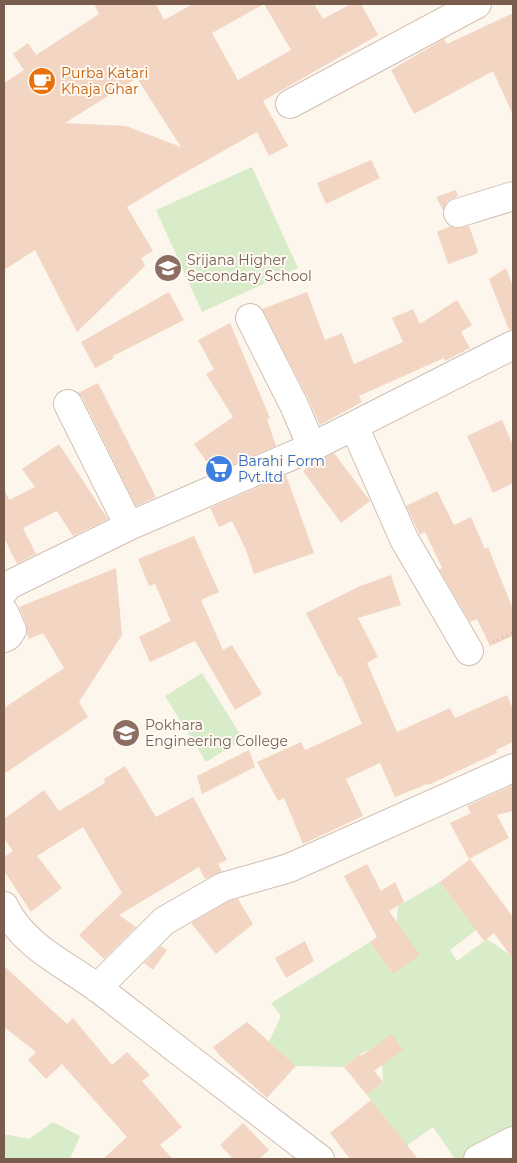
<svg xmlns="http://www.w3.org/2000/svg" width="517" height="1163" viewBox="0 0 517 1163" font-family="Montserrat,sans-serif">
	<style>
		.green { fill: #d8ecc9 }
		.building { fill: #f3d5c3; fill-rule: evenodd }
		.lines { fill: none; stroke-linecap: round; stroke-linejoin: round }
		.street-casing { stroke: #d1beb0; stroke-width: 30 }
		.path { stroke: #d9b8a5; stroke-width: 3; stroke-dasharray: 1 4; stroke-linecap: butt }
		.street { stroke: #fff; stroke-width: 28 }
		.labels { text-anchor: middle; stroke-width: 4; stroke-linejoin: round; paint-order: stroke }
		.food-label { font-size: 14px; fill: #c56008; stroke: #fffaf3; text-anchor: start }
		.education-label { font-size: 14px; fill: #785e54; stroke: #fffaf3; text-anchor: start }
		.shop-label { font-size: 14px; fill: #366cbe; stroke: #fffaf3; text-anchor: start }
	</style>
	<rect width="100%" height="100%" fill="#fdf6ec"/>
	<path class="green" d="M252 167 298 268 202 312 156 210Z
		M202 673 243 739 206 762 165 696Z
		M440 882 462 912 479 928 450 950 457 961 487 939 510 955 513 956V1159H455L433 1127 388 1159H356L394 1129 367 1095 383 1082 382 1065 371 1049 360 1054 344 1067 296 1066 269 1042 281 1016 271 1003 370 942 393 974 398 906Z
		M53 1122 80 1136 70 1159H4V1134L29 1139Z"/>
	<path class="building" d="M94 4H156L164 20 193 4H264L212 33 238 80 291 50 264 4H314L323 19 351 4H361L378 35 263 101 288 146 269 156 257 132 170 181 127 207 153 251 141 258 145 266 77 332 35 250 4 270V83L24 70 13 54 28 43 36 55 99 14ZM137 78 181 147 126 126 65 123Z
		M513 13V115L493 71 414 114 391 70 444 39 447 44Z
		M371 160 380 178 326 204 317 183Z
		M456 190 458 196 447 202 443 210 436 197Z
		M451 226 455 228 469 226 478 251 476 254 448 264 437 232Z
		M506 268 513 287V329L509 330 489 279Z
		M169 292 184 320 113 356 114 358 95 368 81 342Z
		M307 292 325 340 342 333 354 364 403 342 392 318 413 309 420 324 457 300 472 325 461 332 470 348 445 361 444 358 359 396 362 402 320 425 308 398 262 309Z
		M230 323 270 418 267 419 276 446 214 472 194 444 233 417 206 374 214 369 198 340Z
		M98 383 156 497 136 506 82 397 78 393Z
		M502 420 513 445V483L493 493 467 436Z
		M59 444 108 519 73 536 57 511 23 528 36 554 17 564 4 538V489L9 500 35 487 22 469Z
		M334 453 370 501 341 523 303 471 314 463Z
		M286 475 314 553 254 574 246 550 232 521 219 527 210 508Z
		M437 491 454 525 471 517 485 549 488 547 513 609V636L490 646 477 619 470 622 439 569 442 568 425 532 420 535 406 506Z
		M194 536 219 592 201 600 223 650 232 645 262 694 235 710 195 641 150 662 139 637 171 621 155 584 149 586 138 559Z
		M116 568 122 635 79 702 88 717 4 774V708L64 668 43 633 29 639 27 634 26 624 19 607Z
		M391 575 401 605 358 618 378 657 367 663 397 732 450 708 455 718 507 695 513 709V742L496 750 497 753 428 785 427 784 395 797 380 763 346 779 363 816 303 844 284 798 278 801 257 762 301 742 305 750 362 724 341 676 339 677 306 613 360 586Z
		M249 750 255 767 202 794 197 776Z
		M125 766 156 817 193 797 227 860 218 864 222 871 205 879 199 867 119 915 136 927 104 959 79 935 122 893 83 827 37 856 62 888 31 912 4 871V857L13 851 4 838V819L44 790 59 811 105 783 104 779Z
		M513 785V811L497 815 509 838 469 859 450 823 471 813 467 806Z
		M470 859 513 917V959L494 933 484 941 440 882Z
		M367 864 381 891 395 882 404 902 389 911 420 955 393 974 370 942 377 937 344 876Z
		M238 899 253 924 216 954 191 923 229 901Z
		M305 941 314 961 286 978 275 958Z
		M161 946 167 950 153 970 144 963Z
		M4 966 67 1024 73 1018 112 1065 127 1052 150 1075 142 1081 182 1127 160 1145 173 1159H103L127 1137 62 1064 46 1079 28 1060 36 1052 4 1027Z
		M247 1022 296 1066 267 1098 220 1056 213 1047Z
		M392 1034 403 1050 374 1071 383 1082 367 1095 344 1067 360 1054 361 1056Z
		M371 1100 418 1159H350L330 1133Z
		M243 1123 269 1150 259 1159H233L220 1145Z"/>
	<g class="lines">
		<g class="street-casing">
			<path id="street" d="M290 104 477 4
				M458 213 513 196
				M250 318 294 405 312 447
				M68 404 129 526
				M354 426 404 539 469 651
				M4 591 7 586 129 526 312 447 513 345
				M4 612 12 630 8 636 4 638
				M4 906C24 948 68 965 103 992 175 1048 248 1104 320 1159
				M97 988 164 921 223 887 289 868 513 768
				M478 1159 513 1141"/>
		</g>
		<path class="path" d="M493 642 513 633"/>
		<use href="#street" class="street"/>
	</g>
	<defs>
		<g id="cafe-disc" transform="scale(1.4375)"><circle r="9.5" fill="#e8710a" stroke="#fffaf3"/><path d="M-5.5-4.5H6V0H3Q3 3.5 0 3.5H-2.5Q-5.5 3.5-5.5 0ZM3-3.2v2h1.7v-2ZM-6 4.5H4V6H-6Z" fill="#fff"/></g>
		<g id="school-disc" transform="scale(1.4375)"><circle r="9.5" fill="#8d6e63" stroke="#fffaf3"/><path d="M0-5L7-2L0 1L-7-2ZM-4 1L0 2.5L4 1V4Q0 6-4 4Z" fill="#fff"/></g>
		<g id="supermarket-disc" transform="scale(1.4375)"><circle r="9.5" fill="#3f7fe0" stroke="#fffaf3"/><path d="M-6-5.5h2.5l.6 2H6L4.5 2H-2.5L-4.4-4H-6ZM-1.5 3.2a1.3 1.3 0 1 0 .1 0ZM3 3.2a1.3 1.3 0 1 0 .1 0Z" fill="#fff"/></g>
		<g id="university-disc" transform="scale(1.4375)"><circle r="9.5" fill="#8d6e63" stroke="#fffaf3"/><path d="M0-5L7-2L0 1L-7-2ZM-4 1L0 2.5L4 1V4Q0 6-4 4Z" fill="#fff"/></g>
	</defs>
	<g fill-rule="evenodd">
		<use href="#cafe-disc" x="42" y="81"/>
		<use href="#school-disc" x="168" y="268"/>
		<use href="#supermarket-disc" x="219" y="469"/>
		<use href="#university-disc" x="126" y="733"/>
	</g>
	<g class="labels">
		<g class="food-label">
			<text x="61" y="78">Purba Katari<tspan x="61" dy="16">Khaja Ghar</tspan></text>
		</g>
		<g class="education-label">
			<text x="187" y="265">Srijana Higher<tspan x="187" dy="16">Secondary School</tspan></text>
			<text x="145" y="730">Pokhara<tspan x="145" dy="16">Engineering College</tspan></text>
		</g>
		<g class="shop-label">
			<text x="238" y="466">Barahi Form<tspan x="238" dy="16">Pvt.ltd</tspan></text>
		</g>
	</g>
	<rect width="517" height="1163" fill="none" stroke="#7a5c4d" stroke-width="10"/>
</svg>
